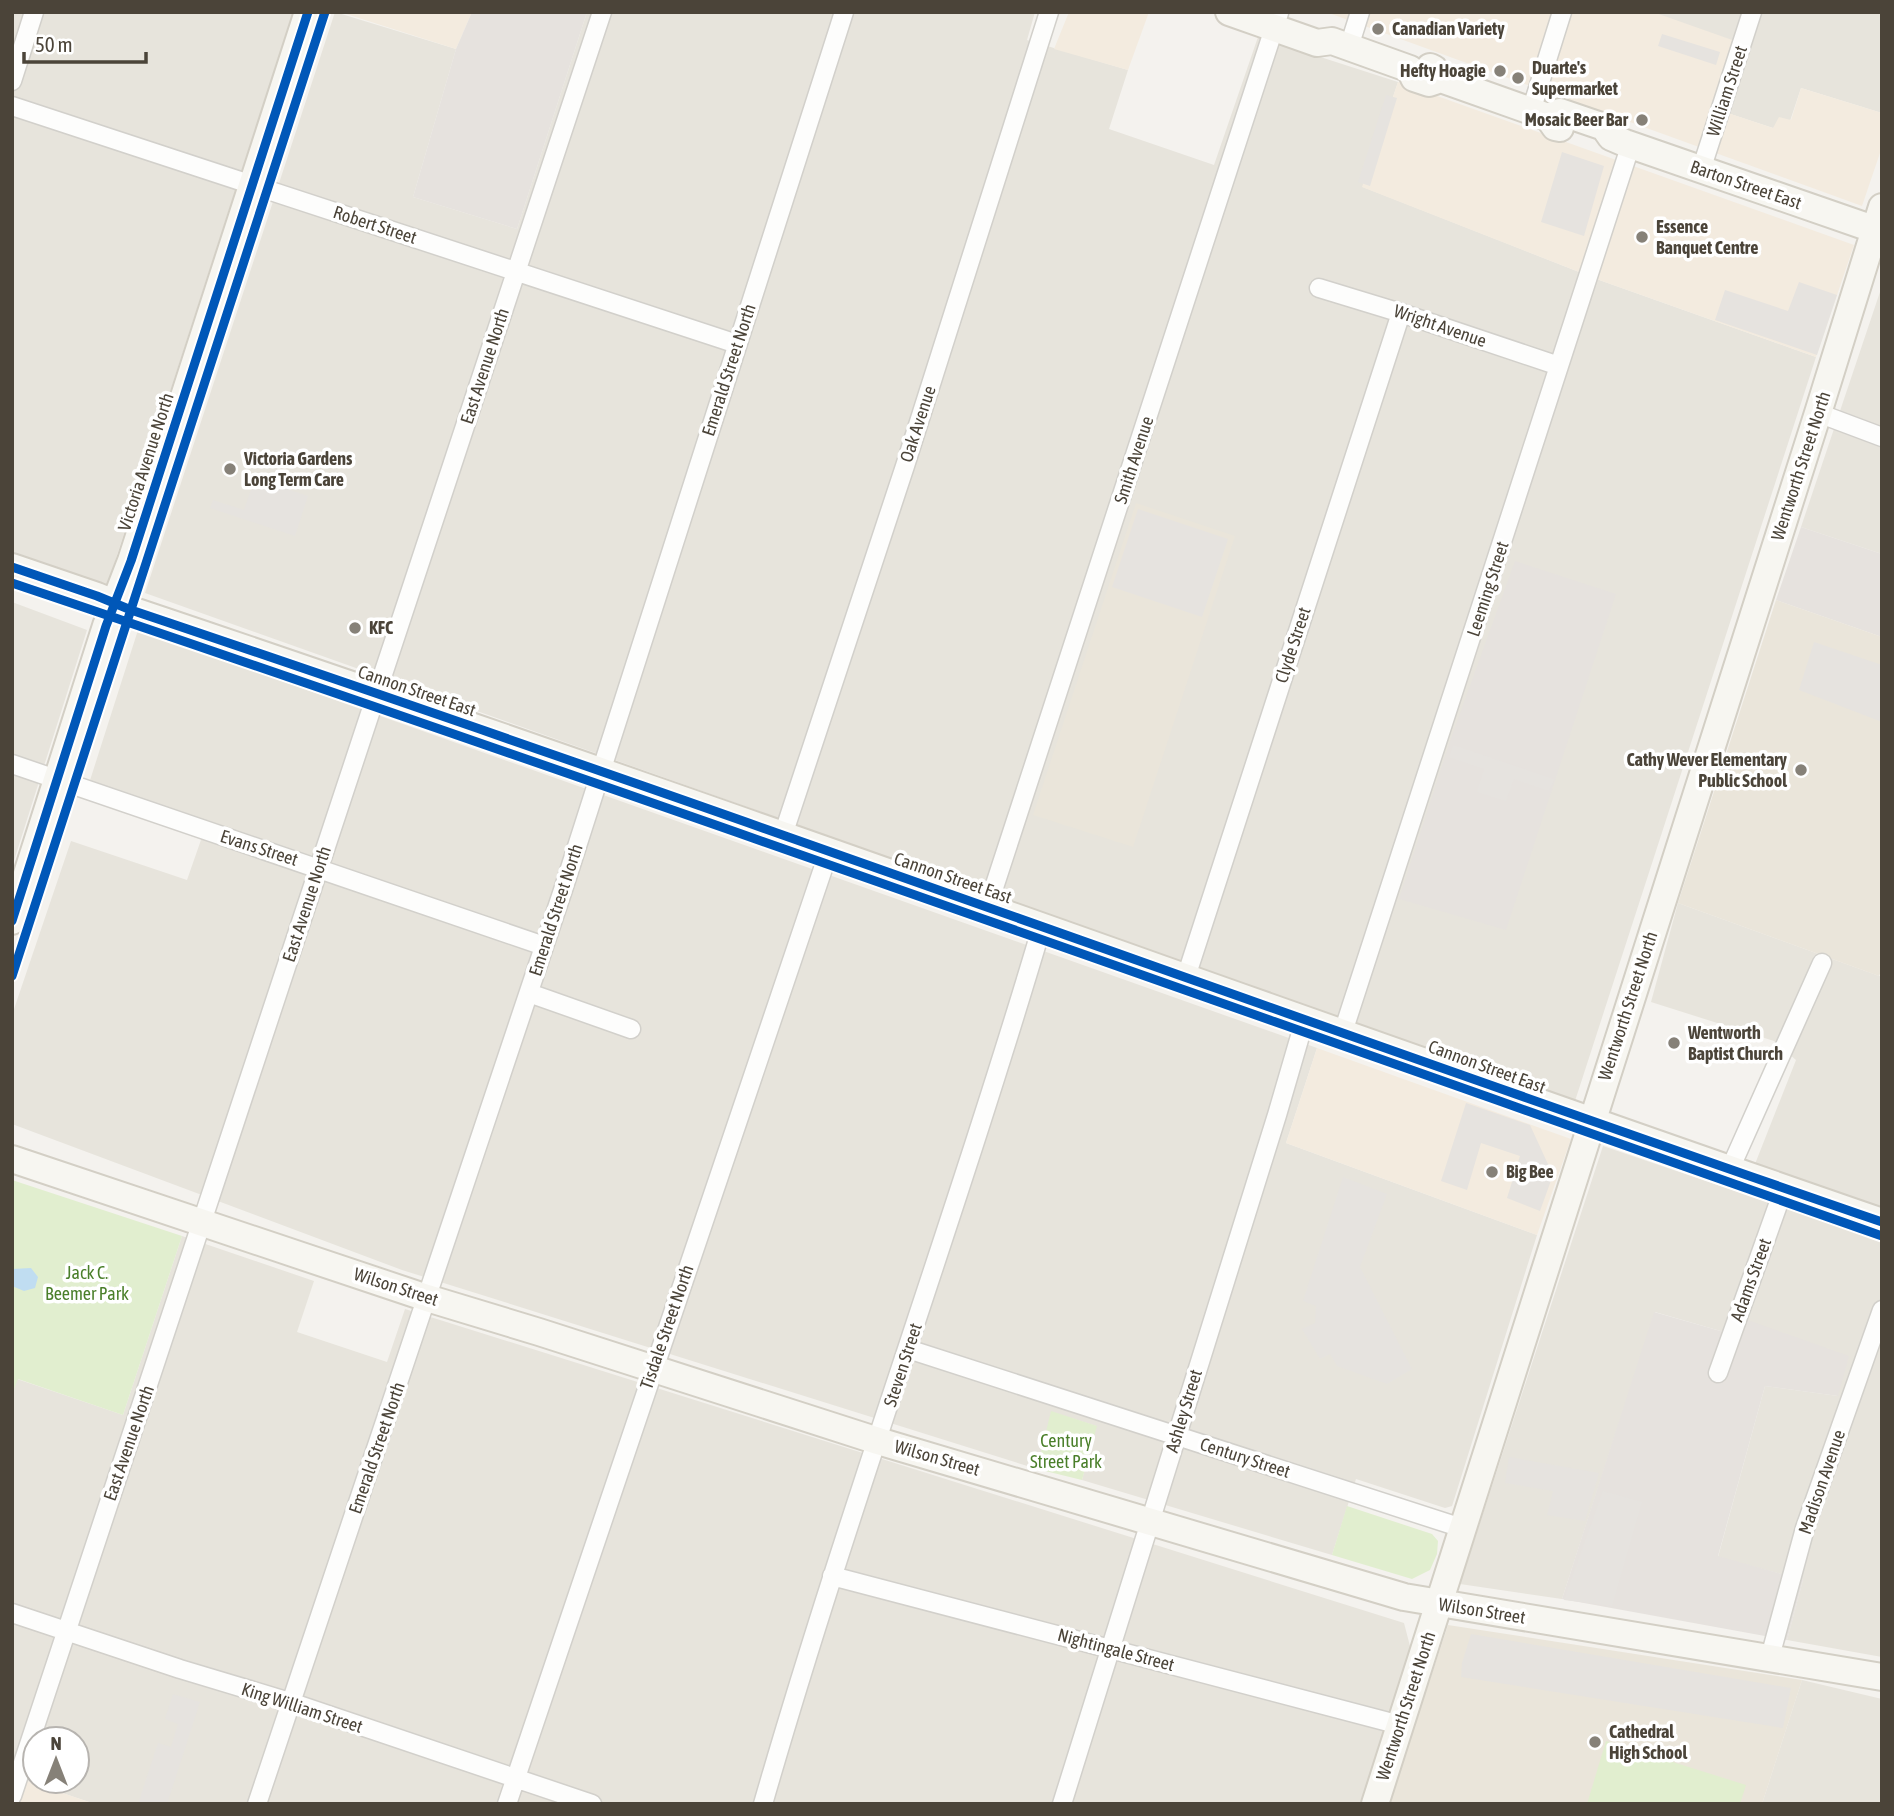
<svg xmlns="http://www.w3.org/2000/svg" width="1894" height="1816" viewBox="0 0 1894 1816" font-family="'Asap Condensed',sans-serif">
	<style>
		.residential { fill: #e7e4dc; fill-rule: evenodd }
		.commercial { fill: #f3ebdf }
		.industrial { fill: #e6e2de }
		.education { fill: #eae5da }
		.green { fill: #e1eecf }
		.parking { fill: #e6e3df }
		.water { fill: #c0ddf1 }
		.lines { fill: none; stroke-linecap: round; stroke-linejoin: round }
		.minor-casing { stroke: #d2d0cb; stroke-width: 21 }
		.secondary-casing { stroke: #d3cfc5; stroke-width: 30 }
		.minor { stroke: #fdfdfc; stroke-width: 18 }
		.secondary { stroke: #f7f6f1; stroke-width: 26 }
		.cycleway-casing { stroke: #fff; stroke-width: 13 }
		.cycleway { stroke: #0057b8; stroke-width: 9 }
		.poi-dot { fill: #868178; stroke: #fff; stroke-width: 2.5 }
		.labels { text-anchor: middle; stroke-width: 7; stroke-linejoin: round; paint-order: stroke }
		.poi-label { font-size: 18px; font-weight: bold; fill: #4b4439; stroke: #fff; text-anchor: start }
		.street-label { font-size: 18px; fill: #4b4439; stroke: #fff }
		.park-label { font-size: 18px; fill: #4a7f2a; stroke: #fff }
	</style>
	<rect width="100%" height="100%" fill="#f4f2ee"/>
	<path class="residential" d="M12 12H293L107 586 12 553Z
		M335 12 456 49 413 197 517 229 587 12H1035L1027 40 1128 70 1109 129 1214 165 1258 37 1398 82 1363 187 1602 281 1816 357 1575 1101 145 593Z
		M1653 12H1882V113L1801 88 1790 121 1773 128 1712 108Z
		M1882 286V554L1801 527Z
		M12 602 87 630 12 867Z
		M138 630 1317 1048 1286 1143 1537 1235 1452 1506 1445 1508 1356 1479 1332 1555 1082 1480 1096 1426 1052 1412 1037 1469 402 1270 12 1124V1015L71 841 187 880 202 837 85 796Z
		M1678 903 1882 977V1207L1755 1164 1796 1060 1774 1041 1651 1002Z
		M1603 1146 1882 1241V1657L1787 1640 1803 1580 1718 1557 1765 1386 1838 1396 1724 1332 1655 1312 1562 1599 1460 1584Z
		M182 1236 314 1281 297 1332 387 1362 405 1309 1404 1623 1411 1650 1362 1804H95L12 1776V1394L17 1379 123 1415ZM35 1739H77V1781H35Z
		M1802 1680 1882 1699V1804H1762Z"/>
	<path class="commercial" d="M340 12H472L456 49Z
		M1069 12H1149L1128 70 1054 49Z
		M1326 12H1653L1735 41 1713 108 1773 128 1779 117 1791 120 1801 88 1882 113V147L1862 206Z
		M1398 82 1854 245 1816 357 1602 281 1362 187Z
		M1317 1048 1571 1139 1537 1235 1286 1143Z
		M12 1776 95 1804H12Z"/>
	<path class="industrial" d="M472 12H587L517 229 413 197 456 49Z
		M1801 527 1882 554V637L1776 600Z
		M1515 561 1616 594 1506 930 1399 899 1449 744Z
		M1654 1312 1724 1332 1731 1314 1849 1356 1838 1396 1765 1386 1718 1556 1803 1580 1787 1640 1562 1599Z"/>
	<path class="education" d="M1136 503 1235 536 1133 847 1033 815Z
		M1776 600 1882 637V969L1879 976 1678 903Z
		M1448 1625 1802 1680 1762 1804H1389Z"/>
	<path class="green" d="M12 1180 182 1236 123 1415 18 1379 12 1394Z
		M1051 1411 1097 1426 1082 1480 1037 1469Z
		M1347 1506 1432 1534 1438 1541 1437 1554 1430 1570 1412 1579 1332 1555Z
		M1606 1741 1746 1785 1740 1804H1587Z"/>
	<path class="parking" d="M1662 34 1720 52 1716 65 1658 46Z
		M1386 95 1397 98 1370 186 1358 182Z
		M1562 152 1604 166 1584 236 1541 222Z
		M1799 282 1837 295 1817 355 1715 320 1725 290 1788 311Z
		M255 478 308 496 295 536 210 508 213 500 244 510Z
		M1138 509 1228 539 1202 617 1112 587Z
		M1814 642 1882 665V722L1799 690Z
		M1453 745 1554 779 1549 791 1514 779 1506 801 1477 792 1484 769 1449 757Z
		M1466 1103 1530 1125 1553 1175 1540 1211 1507 1198 1520 1156 1481 1143 1467 1190 1441 1181Z
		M1343 1177 1387 1194 1360 1267 1412 1369 1387 1384 1337 1366 1330 1354 1320 1359 1302 1329 1315 1323 1316 1306 1303 1301Z
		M1509 1457 1599 1473 1585 1521 1547 1515 1553 1491 1505 1483Z
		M1603 1491 1642 1502 1612 1606 1564 1600Z
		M1471 1634 1791 1688 1783 1728 1461 1677 1462 1663Z
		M173 1694 200 1702 167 1804H138L158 1743 171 1747 178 1724 165 1719Z"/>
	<path class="water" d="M31 1268 38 1277 35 1288 24 1291 12 1286V1269Z"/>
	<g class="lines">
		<g class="minor-casing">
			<path id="minor" d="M1349 47 1360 12
				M12 81 34 12
				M12 106 737 344
				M1531 111 1562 12
				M1701 170 1752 12
				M1319 288 1401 313 1559 366
				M1818 413 1882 437
				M12 764 544 946
				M783 835 905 466 1049 12
				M988 906 1279 13
				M1186 977 1401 313
				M529 993 631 1029
				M1343 1032 1631 144
				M1730 1169 1822 963
				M908 1349 1462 1528
				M1718 1373 1784 1188
				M832 1576 1400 1725
				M12 1613 180 1669 290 1702 592 1804
				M1770 1657 1805 1528 1882 1310
				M12 1796 602 12
				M257 1804 564 887 844 12
				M507 1804 829 851
				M763 1804C848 1509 955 1220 1042 926
				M1062 1804 1277 1115 1305 1019"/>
		</g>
		<g class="secondary-casing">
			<path id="secondary" d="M1229 12 1317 43 1332 41 1410 69 1414 78 1429 83 1441 79
				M1430 67 1434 69 1441 79 1548 117 1555 127 1560 128
				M1548 117 1560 112 1604 127 1611 137 1625 143 1882 232
				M12 567 97 596 131 610C717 807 1297 1020 1882 1222
				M12 921 106 626 131 561 308 12
				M12 1159 427 1298 539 1332 878 1441 1404 1597 1882 1677
				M1375 1804 1818 413 1882 207"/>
		</g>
		<use href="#minor" class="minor"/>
		<use href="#secondary" class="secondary"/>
		<g class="cycleway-casing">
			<path id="cycleway" d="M12 567 97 596 131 610C717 807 1297 1020 1882 1222
				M12 583C638 794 1259 1017 1882 1236
				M12 921 106 626 131 561 308 12
				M12 976 325 12"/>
		</g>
		<use href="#cycleway" class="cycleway"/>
	</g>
	<g class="poi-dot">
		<circle cx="1378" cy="29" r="7"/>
		<circle cx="1500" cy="71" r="7"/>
		<circle cx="1518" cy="78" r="7"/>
		<circle cx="1642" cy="120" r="7"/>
		<circle cx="1642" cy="237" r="7"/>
		<circle cx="230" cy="469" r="7"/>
		<circle cx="355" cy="628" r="7"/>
		<circle cx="1801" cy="770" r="7"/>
		<circle cx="1674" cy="1043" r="7"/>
		<circle cx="1492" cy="1172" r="7"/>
		<circle cx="1595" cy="1742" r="7"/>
	</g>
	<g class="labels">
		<g class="poi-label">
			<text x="1392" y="35">Canadian Variety</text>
			<text x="1532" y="74">Duarte's<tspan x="1532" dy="21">Supermarket</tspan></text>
			<text x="1486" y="77" text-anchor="end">Hefty Hoagie</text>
			<text x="1628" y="126" text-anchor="end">Mosaic Beer Bar</text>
			<text x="1656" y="233">Essence<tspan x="1656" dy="21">Banquet Centre</tspan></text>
			<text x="244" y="465">Victoria Gardens<tspan x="244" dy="21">Long Term Care</tspan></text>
			<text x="369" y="634">KFC</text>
			<text x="1787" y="766" text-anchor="end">Cathy Wever Elementary<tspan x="1787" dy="21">Public School</tspan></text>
			<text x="1688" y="1039">Wentworth<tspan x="1688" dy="21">Baptist Church</tspan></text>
			<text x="1506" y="1178">Big Bee</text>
			<text x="1609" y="1738">Cathedral<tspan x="1609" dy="21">High School</tspan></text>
		</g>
		<g class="street-label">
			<text transform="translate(1727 91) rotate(-72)" y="6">William Street</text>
			<text transform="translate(1746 185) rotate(19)" y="6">Barton Street East</text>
			<text transform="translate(375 225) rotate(18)" y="6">Robert Street</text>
			<text transform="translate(1440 326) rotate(19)" y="6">Wright Avenue</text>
			<text transform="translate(485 366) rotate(-72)" y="6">East Avenue North</text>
			<text transform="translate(729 370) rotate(-72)" y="6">Emerald Street North</text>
			<text transform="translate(918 424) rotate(-72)" y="6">Oak Avenue</text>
			<text transform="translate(1134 460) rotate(-72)" y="6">Smith Avenue</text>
			<text transform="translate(146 462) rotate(-72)" y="6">Victoria Avenue North</text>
			<text transform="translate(1801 466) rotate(-72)" y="6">Wentworth Street North</text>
			<text transform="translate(1488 589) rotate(-72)" y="6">Leeming Street</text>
			<text transform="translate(1293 645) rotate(-72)" y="6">Clyde Street</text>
			<text transform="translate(417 691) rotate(19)" y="6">Cannon Street East</text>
			<text transform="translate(259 848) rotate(18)" y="6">Evans Street</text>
			<text transform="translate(953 878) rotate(19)" y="6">Cannon Street East</text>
			<text transform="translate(307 904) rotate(-72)" y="6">East Avenue North</text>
			<text transform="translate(556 910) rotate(-72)" y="6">Emerald Street North</text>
			<text transform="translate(1628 1006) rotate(-72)" y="6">Wentworth Street North</text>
			<text transform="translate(1487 1067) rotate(20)" y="6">Cannon Street East</text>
			<text transform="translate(1751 1280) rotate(-70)" y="6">Adams Street</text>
			<text transform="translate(396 1287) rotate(18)" y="6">Wilson Street</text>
			<text transform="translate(667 1327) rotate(-71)" y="6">Tisdale Street North</text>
			<text transform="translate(903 1365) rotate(-72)" y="6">Steven Street</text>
			<text transform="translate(1184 1411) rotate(-73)" y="6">Ashley Street</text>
			<text transform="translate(129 1443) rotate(-71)" y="6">East Avenue North</text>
			<text transform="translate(377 1448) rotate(-71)" y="6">Emerald Street North</text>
			<text transform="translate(937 1458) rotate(16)" y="6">Wilson Street</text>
			<text transform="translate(1245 1458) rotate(18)" y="6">Century Street</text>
			<text transform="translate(1822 1482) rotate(-71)" y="6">Madison Avenue</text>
			<text transform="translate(1482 1611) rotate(9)" y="6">Wilson Street</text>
			<text transform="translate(1116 1650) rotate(15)" y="6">Nightingale Street</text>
			<text transform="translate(1406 1706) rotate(-72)" y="6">Wentworth Street North</text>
			<text transform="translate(302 1708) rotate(18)" y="6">King William Street</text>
		</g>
		<g class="park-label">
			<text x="87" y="1279">Jack C.<tspan x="87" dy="21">Beemer Park</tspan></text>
			<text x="1066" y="1447">Century<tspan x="1066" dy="21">Street Park</tspan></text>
		</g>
	</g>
	<rect width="1894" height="1816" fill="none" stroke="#4b4439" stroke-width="28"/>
	<g transform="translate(56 1760)"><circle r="33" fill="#ffffff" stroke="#b7b4b0" stroke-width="2"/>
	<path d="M0-5L12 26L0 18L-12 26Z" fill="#868178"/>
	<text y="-10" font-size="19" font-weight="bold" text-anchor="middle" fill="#4b4439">N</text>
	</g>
	<path d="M24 52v10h122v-10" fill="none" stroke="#4b4439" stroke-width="3.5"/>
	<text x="35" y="52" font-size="21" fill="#4b4439" stroke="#ffffff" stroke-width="5" paint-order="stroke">50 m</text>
</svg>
